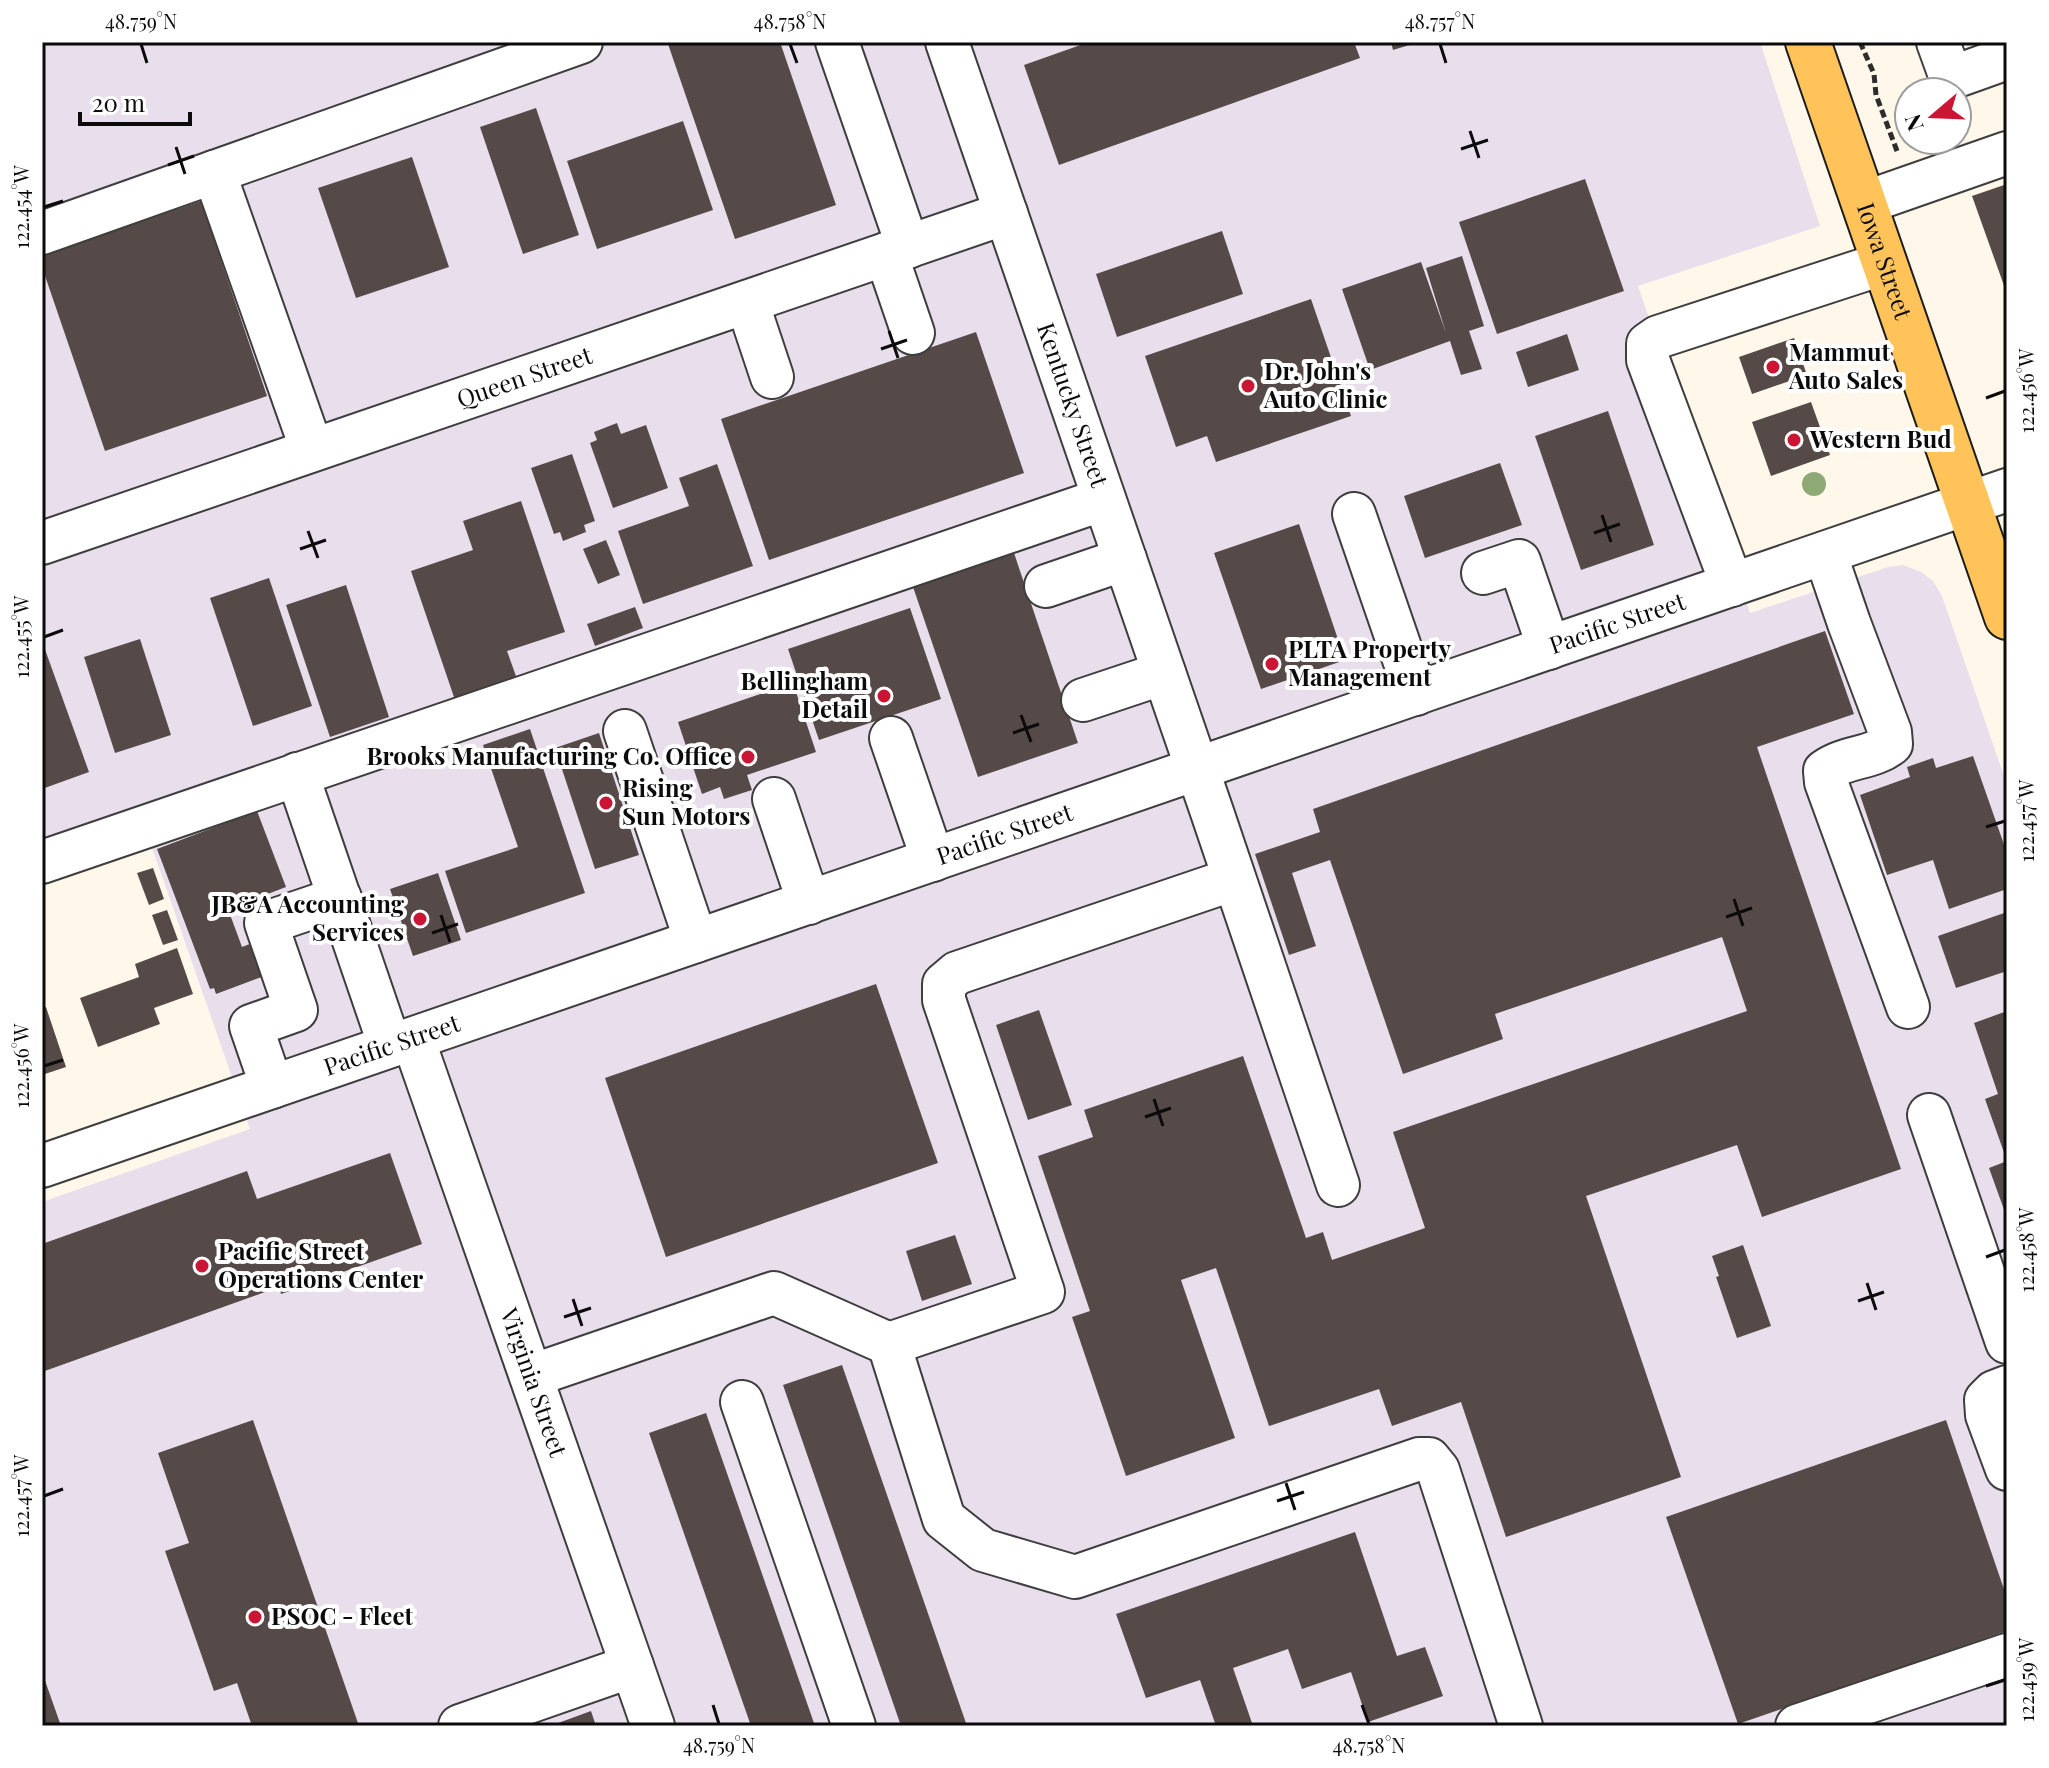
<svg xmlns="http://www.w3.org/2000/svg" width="2049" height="1768" viewBox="0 0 2049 1768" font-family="'Playfair Display',serif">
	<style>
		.industrial { fill: #e9deec }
		.building { fill: #554a47 }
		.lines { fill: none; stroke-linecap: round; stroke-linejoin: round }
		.minor-casing { stroke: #3e3e3e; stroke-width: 46 }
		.major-casing { stroke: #1c1c1c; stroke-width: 48 }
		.path { stroke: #2d2d2d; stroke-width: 5; stroke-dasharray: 8 4; stroke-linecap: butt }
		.minor { stroke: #fff; stroke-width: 42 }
		.major { stroke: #ffc35a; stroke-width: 44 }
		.tree { fill: #8ea975 }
		.ticks { fill: none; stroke: #0b0b0b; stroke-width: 3 }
		.poi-dot { fill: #ca1534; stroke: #fff; stroke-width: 3 }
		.labels { text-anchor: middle; stroke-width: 8; stroke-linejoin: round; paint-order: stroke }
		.street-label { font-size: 24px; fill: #0b0b0b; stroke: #fff }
		.poi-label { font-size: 24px; font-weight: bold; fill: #0b0b0b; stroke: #fff; text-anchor: start }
		.neatline { fill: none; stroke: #0b0b0b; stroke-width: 3 }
		.ticks-label { font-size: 20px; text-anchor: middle; fill: #0b0b0b }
	</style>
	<rect width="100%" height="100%" fill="#fff8ea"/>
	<path class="industrial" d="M42 42H1760L1820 226 1638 286 1750 613 1888 567 1903 565 1921 572 1933 581 1942 596 2007 785V1726H42V1202L250 1129 139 810 42 843Z"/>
	<path class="building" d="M673 42H780L836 205 735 239 668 44Z
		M1089 42H1354L1360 58 1059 165 1024 65Z
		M1391 42H1415L1416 43 1393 50Z
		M536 108 579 235 523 254 480 127Z
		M683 121 713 210 597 249 567 161Z
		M412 157 449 267 356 298 318 188Z
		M1585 179 1624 291 1497 334 1459 222Z
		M2007 184V294L1972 196Z
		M201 201 267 396 105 451 42 267V255Z
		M1222 231 1243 294 1117 337 1096 274Z
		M1462 256 1484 326 1469 331 1482 369 1461 375 1450 341 1370 370 1342 289 1421 262 1446 333 1426 268Z
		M1311 299 1351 416 1216 462 1207 436 1176 447 1145 356Z
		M976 332 1024 473 769 560 721 419Z
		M1567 334 1579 370 1528 387 1516 352Z
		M1794 338 1807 375 1752 394 1739 357Z
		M1811 402 1830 455 1771 476 1752 422Z
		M1608 411 1654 545 1581 570 1535 436Z
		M617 423 621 434 646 425 668 488 613 508 590 443 597 440 594 432Z
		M572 454 595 521 584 525 586 532 563 541 560 532 554 534 531 468Z
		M1500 463 1522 525 1425 558 1404 496Z
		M717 464 753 566 643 604 618 531 689 506 679 478Z
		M521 501 565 632 507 651 517 679 455 700 411 571 473 550 463 521Z
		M1299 524 1345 660 1261 689 1214 553Z
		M606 540 620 575 598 584 583 549Z
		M1013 550 1078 743 978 777 912 584Z
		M269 578 312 706 253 726 210 598Z
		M346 585 389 717 330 737 286 605Z
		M635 607 643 628 595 646 587 624Z
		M910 608 941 699 819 740 788 649Z
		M1825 631 1854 714 1757 747 1901 1169 1762 1217 1737 1145 1586 1196 1681 1477 1506 1537 1461 1402 1392 1426 1379 1389 1269 1426 1216 1268 1181 1280 1235 1438 1126 1476 1072 1317 1090 1311 1038 1156 1093 1137 1084 1110 1243 1056 1306 1238 1323 1232 1332 1260 1425 1228 1393 1132 1747 1011 1722 937 1495 1014 1503 1039 1403 1074 1330 860 1292 873 1316 946 1289 955 1255 854 1320 832 1313 809Z
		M140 639 171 735 115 753 84 657Z
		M42 641 89 772 42 789Z
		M793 683 816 752 747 775 752 790 724 799 720 787 702 794 678 722Z
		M530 729 585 893 466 933 445 871 518 847 483 745Z
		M599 733 639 855 595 869 555 748Z
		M1973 756 2007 853V889L1949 909 1933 860 1887 875 1860 795 1910 777 1907 767 1933 758 1936 768Z
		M257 811 286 887 228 909 242 947 255 942 267 975 216 994 214 988 210 989 157 849Z
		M153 868 164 899 149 905 137 873Z
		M438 873 461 940 413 956 390 889Z
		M167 910 178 940 163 945 152 915Z
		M2007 912V971L1956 988 1938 936Z
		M177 948 193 994 154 1008 160 1024 98 1047 80 998 139 977 135 964Z
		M876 984 938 1163 666 1257 605 1078Z
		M46 1007 66 1067 42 1075V1008Z
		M1039 1010 1072 1105 1028 1120 996 1025Z
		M2007 1011V1161L1985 1099 1998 1094 1974 1023Z
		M390 1153 422 1244 281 1294 279 1287 42 1372V1244L247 1171 257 1199Z
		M2007 1161V1218L1989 1168Z
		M955 1235 972 1284 922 1301 906 1251Z
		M1743 1245 1771 1326 1737 1338 1716 1277 1719 1276 1712 1256Z
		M842 1365 967 1726H901L783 1385Z
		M706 1413 815 1726H751L649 1433Z
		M253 1420 359 1726H252L237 1683 214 1691 165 1551 189 1543 158 1453Z
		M1946 1420 2007 1598V1631L1738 1724 1666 1517Z
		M1355 1532 1397 1656 1425 1647 1443 1696 1368 1722 1351 1672 1302 1689 1288 1649 1233 1668 1253 1726H1216L1200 1680 1146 1698 1116 1614Z
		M42 1672 61 1726H42Z
		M591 1711 596 1726H550Z"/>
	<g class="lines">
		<g class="minor-casing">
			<g id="minor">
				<path d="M837 42 908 247"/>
				<path id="s1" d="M947 42 1212 812 1338 1185"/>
				<path d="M1938 42 1951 78 2007 58"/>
				<path d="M214 172 312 450"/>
				<path d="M1864 203 2007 153"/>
				<path d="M42 233 581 42"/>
				<path d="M886 254 913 333"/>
				<path d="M747 302 772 377"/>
				<path d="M1354 514 1416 694"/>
				<path id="s2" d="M42 543 1006 213"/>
				<path d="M1825 553 1849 623 1890 732 1891 744C1872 759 1845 756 1825 771L1826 782 1908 1007"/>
				<path d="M1483 573 1519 561 1549 648"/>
				<path d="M1732 585 1648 360V344L1658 337 1885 263"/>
				<path d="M1046 586 1125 559"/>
				<path d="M1083 700 1164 673"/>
				<path d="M625 731 696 941"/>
				<path d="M891 738 933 860"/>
				<path d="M297 774 390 1046"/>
				<path d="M774 799 809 903"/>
				<path d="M42 862 1104 499"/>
				<path id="s3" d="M413 1039 653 1726"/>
				<path d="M272 1087 251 1026 296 1010 266 923 340 898"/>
				<path d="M1929 1115 2007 1342"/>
				<path id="s4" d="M42 1166 2007 490"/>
				<path d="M889 1344 1043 1292 944 1000V984L957 973 1234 879"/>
				<path d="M531 1376 774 1293 889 1344 944 1519 983 1550 1075 1577 1419 1459H1429L1438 1470 1521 1726"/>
				<path d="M2007 1387 1994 1392 1986 1400 1987 1415 2007 1469"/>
				<path d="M742 1402 854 1726"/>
				<path d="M460 1726 632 1666"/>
				<path d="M1797 1726 2007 1655"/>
			</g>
		</g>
		<g class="major-casing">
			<g id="major">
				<path id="s5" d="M1808 42 2007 617"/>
			</g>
		</g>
		<path class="path" d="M1860 42 1874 74 1876 95 1897 151"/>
		<use href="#minor" class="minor"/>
		<use href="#major" class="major"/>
	</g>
	<circle class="tree" cx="1814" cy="484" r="12"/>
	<path class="ticks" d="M141 44 147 63M790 44 797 63M1440 44 1446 63M1470 131 1479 158M176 147 185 174M1461 149 1488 140M168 165 194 156M44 207 63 201M889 331 898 358M881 349 907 340M1986 398 2005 391M1602 515 1611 542M308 531 318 558M1594 533 1620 524M300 549 326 540M44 637 63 630M1021 715 1031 742M1013 733 1039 724M1986 827 2005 821M1734 899 1743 926M441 915 450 942M1726 917 1752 908M432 933 458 924M44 1066 63 1060M1154 1099 1163 1126M1145 1117 1171 1108M1986 1257 2005 1250M1867 1283 1876 1310M573 1299 582 1326M1858 1301 1884 1292M564 1317 591 1308M1286 1483 1295 1510M44 1496 63 1489M1277 1501 1304 1492M1986 1686 2005 1680M713 1705 719 1724M1362 1705 1369 1724"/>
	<g class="poi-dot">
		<circle cx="1773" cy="367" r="8"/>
		<circle cx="1248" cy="386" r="8"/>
		<circle cx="1794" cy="440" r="8"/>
		<circle cx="1272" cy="664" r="8"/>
		<circle cx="884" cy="696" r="8"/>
		<circle cx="748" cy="757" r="8"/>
		<circle cx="606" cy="803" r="8"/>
		<circle cx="420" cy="919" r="8"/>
		<circle cx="202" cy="1266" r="8"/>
		<circle cx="255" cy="1617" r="8"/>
	</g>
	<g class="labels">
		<g class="street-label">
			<text dy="8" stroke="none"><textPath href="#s5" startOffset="232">Iowa Street</textPath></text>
			<text dy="8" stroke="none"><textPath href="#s2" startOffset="510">Queen Street</textPath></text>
			<text dy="8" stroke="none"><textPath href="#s1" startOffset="384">Kentucky Street</textPath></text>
			<text dy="8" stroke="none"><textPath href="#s4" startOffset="1666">Pacific Street</textPath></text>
			<text dy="8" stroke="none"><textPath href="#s4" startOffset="1018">Pacific Street</textPath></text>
			<text dy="8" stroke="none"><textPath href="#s4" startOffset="370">Pacific Street</textPath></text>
			<text dy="8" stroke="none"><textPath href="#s3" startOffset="364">Virginia Street</textPath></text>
		</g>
		<g class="poi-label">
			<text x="1789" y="361">Mammut<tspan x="1789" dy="28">Auto Sales</tspan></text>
			<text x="1264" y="380">Dr. John's<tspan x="1264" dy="28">Auto Clinic</tspan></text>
			<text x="1810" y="448">Western Bud</text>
			<text x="1288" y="658">PLTA Property<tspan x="1288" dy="28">Management</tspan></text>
			<text x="868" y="690" text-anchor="end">Bellingham<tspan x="868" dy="28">Detail</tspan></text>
			<text x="732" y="765" text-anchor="end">Brooks Manufacturing Co. Office</text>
			<text x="622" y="797">Rising<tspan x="622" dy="28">Sun Motors</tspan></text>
			<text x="404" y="913" text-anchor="end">JB&amp;A Accounting<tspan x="404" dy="28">Services</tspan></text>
			<text x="218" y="1260">Pacific Street<tspan x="218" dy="28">Operations Center</tspan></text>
			<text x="271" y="1625">PSOC - Fleet</text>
		</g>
	</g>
	<rect width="2049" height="1768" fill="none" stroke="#ffffff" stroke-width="88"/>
	<g transform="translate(1933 116) rotate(251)"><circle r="38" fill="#ffffff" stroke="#9d9d9d" stroke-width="2"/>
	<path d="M0-6L14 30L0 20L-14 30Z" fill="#ca1534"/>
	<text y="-12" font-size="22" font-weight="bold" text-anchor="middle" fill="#0b0b0b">N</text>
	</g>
	<path d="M80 112v12h110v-12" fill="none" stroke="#0b0b0b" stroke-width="4"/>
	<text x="92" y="112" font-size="24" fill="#0b0b0b" stroke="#ffffff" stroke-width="6" paint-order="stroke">20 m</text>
	<rect x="44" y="44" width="1961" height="1680" class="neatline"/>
	<g class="ticks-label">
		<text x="141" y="29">48.759°N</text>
		<text x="790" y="29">48.758°N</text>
		<text x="1440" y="29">48.757°N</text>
		<text transform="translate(22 207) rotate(-90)" y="7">122.454°W</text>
		<text transform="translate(2027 391) rotate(-90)" y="7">122.456°W</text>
		<text transform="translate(22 637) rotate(-90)" y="7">122.455°W</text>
		<text transform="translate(2027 821) rotate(-90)" y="7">122.457°W</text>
		<text transform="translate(22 1066) rotate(-90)" y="7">122.456°W</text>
		<text transform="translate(2027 1250) rotate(-90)" y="7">122.458°W</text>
		<text transform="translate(22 1496) rotate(-90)" y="7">122.457°W</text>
		<text transform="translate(2027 1680) rotate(-90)" y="7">122.459°W</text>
		<text x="719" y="1753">48.759°N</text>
		<text x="1369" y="1753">48.758°N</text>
	</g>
</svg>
